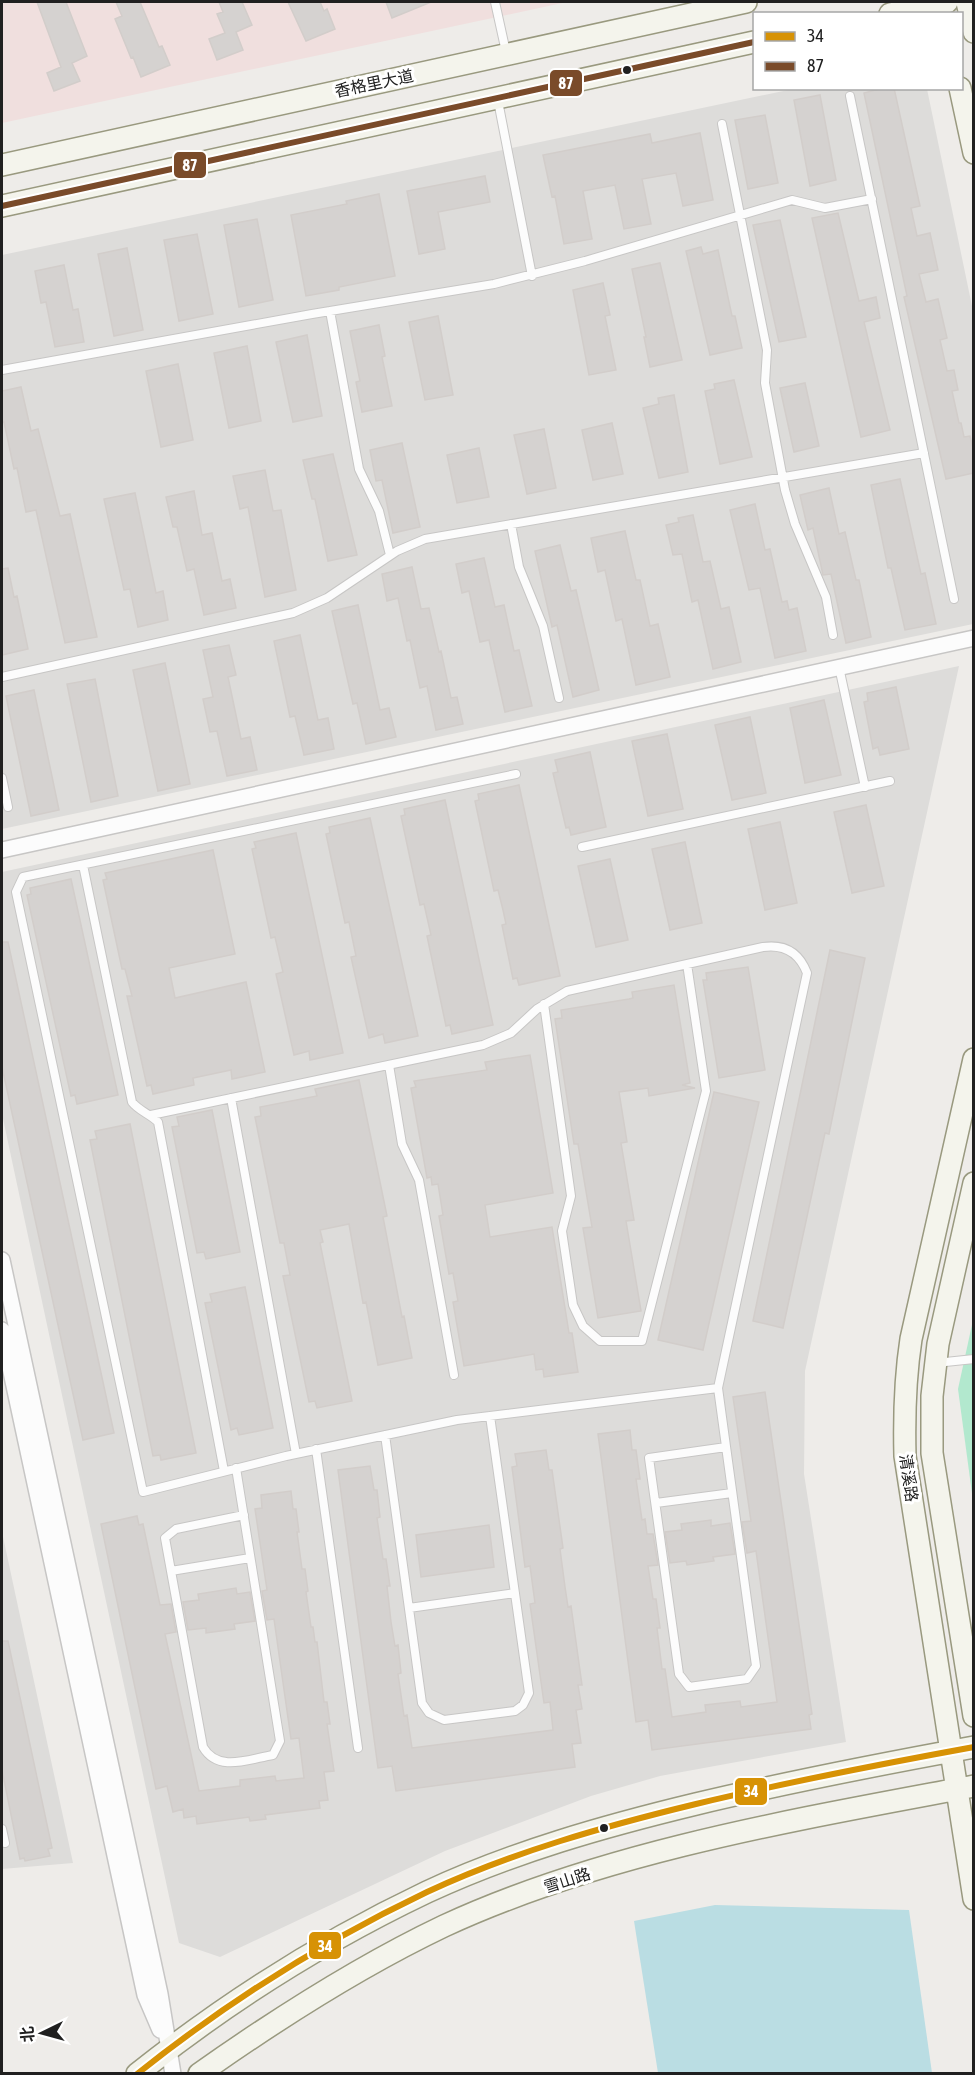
<svg xmlns="http://www.w3.org/2000/svg" width="975" height="2075" viewBox="0 0 975 2075" font-family="'Asap Condensed','Noto Sans SC',sans-serif">
	<style>
		.residential { fill: #dddcda }
		.commercial { fill: #f0dfde }
		.pitch { fill: #b2e8ce }
		.water { fill: #badde3 }
		.building { fill: #d5d2d0; stroke: #d2cdca; stroke-width: 1.5 }
		.lines { fill: none; stroke-linecap: round; stroke-linejoin: round }
		.lane-casing { stroke: #c7c6c5; stroke-width: 10 }
		.street-casing { stroke: #c7c6c5; stroke-width: 18 }
		.secondary-casing { stroke: #99997f; stroke-width: 24 }
		.lane { stroke: #fcfcfc; stroke-width: 8 }
		.street { stroke: #fcfcfc; stroke-width: 15 }
		.secondary { stroke: #f4f4ec; stroke-width: 21 }
		.bus-1-casing { stroke: #fff; stroke-width: 10 }
		.bus-2-casing { stroke: #fff; stroke-width: 10 }
		.bus-1 { stroke: #d79205; stroke-width: 6 }
		.bus-2 { stroke: #7a4b2a; stroke-width: 6 }
		.bus-dot { fill: #202020; stroke: #fff; stroke-width: 2 }
		.labels { text-anchor: middle; stroke-width: 6; stroke-linejoin: round; paint-order: stroke }
		.street-label { font-size: 16px; fill: #202020; stroke: #fff }
		.line-badge { stroke: #fff; stroke-width: 2 }
		.badge-label { font-size: 16px; text-anchor: middle; font-weight: bold; fill: #fff }
	</style>
	<rect width="100%" height="100%" fill="#eeece9"/>
	<path class="residential" d="M793 89H927L973 311V624L2 829V255Z
		M959 666 805 1371 804 1474 846 1742 660 1776 591 1796 445 1851 220 1957 179 1943 2 1114V872Z
		M2 1532 73 1863 2 1869Z"/>
	<path class="commercial" d="M2 2H567L2 123Z"/>
	<path class="pitch" d="M973 1320V1501L958 1389Z"/>
	<path class="water" d="M715 1905 909 1910 932 2073H658L634 1921Z"/>
	<path class="building" d="M37 2H66L87 56 72 63 80 81 54 91 47 73 61 67Z
		M116 2H140L159 47 162 46 170 65 141 77 133 57 131 58 115 19 122 16Z
		M219 2H242L252 25 236 32 243 50 217 60 209 39 225 33 217 14 223 12Z
		M288 2H320L324 11 327 9 335 29 306 41Z
		M386 2H431L392 18Z
		M883 88H894L920 206 911 208 917 236 930 233 938 270 919 274 926 302 938 299 947 338 940 340 947 371 954 370 958 390 952 391 959 423H961L964 437 970 436 974 452V473L946 479 904 297 907 296 864 93Z
		M820 95 836 180 810 186 794 100Z
		M765 115 778 183 748 189 735 120Z
		M700 133 713 200 683 206 676 173 642 179 651 224 624 229 615 185 583 191 592 239 564 244 555 196 552 197 543 155 650 134 652 143Z
		M485 176 490 202 438 212 445 249 419 254 407 191Z
		M379 194 395 276 339 287V290L306 296 291 215 347 204 346 201Z
		M838 213 859 301 876 297 880 318 864 322 890 430 861 437 812 218Z
		M257 219 273 300 239 307 224 225Z
		M780 220 806 337 779 342 753 225Z
		M197 234 213 314 179 321 164 240Z
		M701 247 703 254 718 250 732 316H735L742 348 710 355 686 251Z
		M127 248 143 330 114 336 98 254Z
		M660 263 682 360 650 367 644 337H646L632 269Z
		M64 265 73 310 78 309 84 342 55 347 46 302 41 303 35 271Z
		M603 283 610 315 605 316 616 370 589 375 573 290Z
		M438 316 453 395 425 400 409 322Z
		M379 325 385 356 382 357 392 406 362 412 356 382 360 381 350 331Z
		M307 335 322 416 293 422 276 342Z
		M247 346 261 421 229 428 214 353Z
		M178 364 193 440 161 447 146 371Z
		M734 380 752 457 720 464 705 391 715 389 714 384Z
		M805 383 819 446 794 452 780 388Z
		M21 387 31 431 38 429 60 516 70 514 97 637 65 643 36 510 26 512 17 468 14 469 4 422H2V391Z
		M674 395 688 472 659 478 643 408 659 404 658 398Z
		M612 423 623 474 593 480 582 430Z
		M544 429 556 488 527 494 514 435Z
		M402 443 420 527 393 533 382 480 376 481 370 450Z
		M479 448 489 497 457 503 447 455Z
		M333 454 357 555 328 561 315 499H312L303 460Z
		M265 470 273 511 281 510 296 590 265 597 248 507 240 509 233 476Z
		M900 479 921 574 925 573 936 624 905 630 891 568H888L871 485Z
		M829 488 839 534 845 532 856 580H859L871 637 846 643 831 574 823 575 813 528 808 530 800 495Z
		M194 491 202 535 212 533 222 581 230 579 236 608 204 615 194 569 187 571 177 527H173L166 497Z
		M135 493 156 593 163 591 168 620 138 627 130 589 124 590 104 499Z
		M755 504 765 550 770 549 782 602 787 601 789 610 797 608 806 651 775 658 760 588 749 590 730 510Z
		M693 515 703 562 710 561 721 609 729 607 741 662 713 669 698 600 692 602 682 554 673 555 666 525 679 522 678 518Z
		M625 531 636 580H640L650 626 658 624 670 677 636 685 622 619 616 621 605 570 598 572 591 538Z
		M560 545 571 591 576 590 599 690 573 697 557 625 552 627 535 551Z
		M484 558 495 607 504 605 514 651 519 650 532 706 505 712 489 640 480 642 469 591 462 593 456 564Z
		M412 567 421 609 429 608 439 652 441 651 451 698 457 697 463 724 436 730 427 686 420 688 410 640 407 641 398 598 387 601 382 574Z
		M8 568 14 597 17 596 28 649 2 655V569Z
		M358 605 380 710 389 708 396 737 366 744 357 703 353 704 332 611Z
		M300 635 318 720 328 718 334 749 304 755 295 716 290 717 274 641Z
		M229 645 236 675 228 677 241 739 250 737 257 770 227 776 217 731 210 732 203 699 213 697 203 650Z
		M165 663 190 784 158 791 133 670Z
		M95 679 118 796 91 802 67 684Z
		M896 687 909 749 880 755 878 747 873 749 864 702 868 701 867 693Z
		M34 690 59 810 31 816 6 696Z
		M824 700 841 775 805 783 790 708Z
		M750 717 766 793 732 800 715 725Z
		M667 734 683 809 648 816 632 741Z
		M590 752 606 827 571 835 569 827 566 828 557 790 553 773 558 772 555 760Z
		M519 785 560 976 519 985 517 978 513 979 502 925 506 924 503 910 498 890 494 891 475 801 479 800 478 794Z
		M445 800 493 1025 452 1034 450 1025 446 1026 427 936 431 935 424 904 420 905 401 816 405 815 404 809Z
		M866 805 884 886 852 893 834 812Z
		M370 818 418 1036 385 1043 383 1034 369 1038 351 957 356 956 349 922 345 923 326 834 330 833 329 827Z
		M780 822 797 903 765 910 748 829Z
		M296 833 343 1053 310 1060 309 1051 294 1055 276 974 283 972 275 937 271 938 252 849 256 848 254 842Z
		M685 842 702 923 670 930 652 849Z
		M213 850 235 954 169 968 175 998 246 982 265 1072 232 1079 231 1070 193 1078 194 1085 153 1094 151 1085 147 1086 127 996H132L125 969H122L103 880 107 879 105 873Z
		M610 859 628 940 596 947 578 866Z
		M71 879 118 1095 77 1104 75 1095 71 1096 27 895 31 894 30 888Z
		M2 942H8L114 1433 83 1440 2 1067Z
		M830 950 865 958 829 1134 825 1133 783 1328 753 1321Z
		M748 967 765 1070 719 1078 703 980H707L706 973Z
		M674 985 690 1083 682 1085 695 1088 649 1096 648 1088 619 1092 627 1142 621 1143 634 1220 626 1221 641 1311 598 1318 583 1228 592 1227 578 1144H574L555 1019 562 1018 561 1010 629 999 633 998 632 992Z
		M530 1055 553 1193 485 1205 490 1237 552 1227 569 1333H572L578 1372 544 1377 543 1369 536 1370 534 1354 464 1366 453 1302 458 1301 453 1273 449 1274 439 1216 443 1215 438 1184 432 1185 431 1177 427 1178 411 1088 416 1087 414 1081 487 1070 485 1062Z
		M359 1080 387 1216 383 1217 402 1317 404 1316 412 1358 378 1365 366 1302 363 1303 349 1224 320 1230 323 1242 320 1243 352 1401 317 1408 315 1401 309 1402 283 1276 290 1275 284 1243H280L255 1117 261 1116 260 1107 317 1096 315 1089Z
		M714 1092 759 1102 703 1350 658 1340Z
		M212 1110 240 1252 206 1259 204 1252 197 1253 172 1127 179 1126 177 1117Z
		M130 1124 196 1453 161 1460 160 1455 153 1456 90 1140 97 1139 95 1131Z
		M245 1287 273 1428 239 1435 237 1428 231 1430 205 1303 212 1302 210 1294Z
		M765 1392 812 1714 809 1715 811 1729 652 1750 648 1720 636 1722 598 1434 630 1430 632 1450H636L640 1479H636L642 1520 645 1519 647 1534H653L658 1565 648 1566 653 1599H656L660 1628H657L662 1669H665L672 1717 706 1712 705 1705 740 1701 741 1707 777 1702 756 1551 747 1553 742 1522 751 1521 733 1397Z
		M546 1450 549 1470H552L563 1548 560 1549 565 1587 568 1607 571 1606 582 1685H578L582 1709 576 1710 581 1743 572 1744 575 1767 396 1791 392 1766 378 1768 338 1470 370 1466 374 1490H377L380 1517 377 1518 383 1559H386L390 1586H387L391 1622 395 1646 398 1645 401 1673 398 1674 404 1716 407 1715 412 1748 553 1730 550 1702 544 1703 530 1604 535 1603 530 1566 525 1567 512 1467 517 1466 515 1454Z
		M291 1491 293 1509H296L299 1532H297L302 1569H305L308 1591 306 1592 311 1627H313L315 1642H317L324 1702H327L330 1724H327L334 1771 324 1772 328 1800 319 1801 320 1808 265 1815 266 1819 250 1821 249 1817 197 1824 196 1816 184 1818 183 1809 173 1812 167 1786 156 1789 101 1524 137 1516 139 1525 143 1524 160 1605 171 1604 176 1632 165 1634 199 1791 240 1786V1780L275 1776 276 1781 304 1778 299 1738 291 1739 274 1619 267 1620 262 1591 267 1590 255 1509 262 1508 261 1495Z
		M711 1520V1526L730 1523 735 1554 713 1557 714 1561 687 1565 686 1561 670 1563 665 1532 682 1530 681 1524Z
		M489 1525 494 1567 421 1577 416 1535Z
		M236 1588 237 1594 250 1592 255 1621 234 1624 235 1629 206 1633V1628L188 1630 183 1602 199 1600 198 1594Z
		M2 1641H8L52 1848 48 1849 50 1856 25 1861 24 1858 20 1859 2 1770Z"/>
	<g class="lines">
		<g class="lane-casing">
			<path id="lane" d="M495 2 506 52
				M850 96 954 599
				M498 101 532 276
				M722 124 767 350 765 383 785 490 795 524 826 597 833 635
				M330 311 359 469 379 511 390 555
				M2 370 312 314 494 284 585 261 792 200 825 208 872 199
				M511 524 519 567 543 626 559 698
				M839 667 865 787
				M2 677 293 613 327 598 397 551 425 539 924 453
				M516 774 23 877 16 892 143 1492 286 1456 457 1420 718 1388
				M2 778 8 807
				M582 847 890 781
				M83 865 132 1102C139 1111 150 1114 158 1122L224 1471
				M544 1004 571 1196 562 1231 573 1305 583 1326 600 1341H642L706 1091 687 964
				M389 1065 402 1144 419 1180 454 1375
				M231 1098 296 1454
				M151 1115 483 1045 511 1033 537 1009 567 991 763 947C784 944 799 952 807 973L718 1388 756 1666 747 1679 689 1687 679 1674 649 1458 726 1447
				M936 1363 974 1359
				M385 1435 422 1703 429 1713 444 1720 515 1711 523 1705 529 1693 490 1416
				M316 1449 358 1748
				M236 1468 280 1741 273 1755C249 1759 218 1773 203 1747L165 1538 176 1529 244 1515
				M656 1503 732 1493
				M171 1571 250 1558
				M409 1608 515 1593
				M2 1829 5 1843"/>
		</g>
		<g class="street-casing">
			<path id="street" d="M2 850 974 638
				M2 1260 160 1994 173 2074
				M2 1330 145 1995 160 2030"/>
		</g>
		<g class="secondary-casing">
			<path id="secondary" d="M967 2 974 32
				M890 14 947 2
				M960 88 974 153
				M2 165 746 2
				M2 206 754 42
				M974 1059 911 1339C905 1378 904 1416 905 1456L974 1899
				M974 1183 938 1344 932 1396V1453L974 1716
				M137 2074C226 2003 324 1941 427 1892 513 1852 605 1826 696 1804 788 1782 881 1764 974 1747
				M199 2074C277 2019 358 1967 444 1926 606 1851 799 1819 974 1786"/>
		</g>
		<use href="#lane" class="lane"/>
		<use href="#street" class="street"/>
		<use href="#secondary" class="secondary"/>
		<g class="bus-1-casing">
			<path id="bus-1" d="M137 2074C226 2003 324 1941 427 1892 513 1852 605 1826 696 1804 788 1782 881 1764 974 1747"/>
		</g>
		<g class="bus-2-casing">
			<path id="bus-2" d="M2 206 754 42"/>
		</g>
		<use href="#bus-1" class="bus-1"/>
		<use href="#bus-2" class="bus-2"/>
	</g>
	<g class="bus-dot">
		<circle cx="627" cy="70" r="5"/>
		<circle cx="604" cy="1828" r="5"/>
	</g>
	<g class="labels">
		<g class="street-label">
			<text transform="translate(374 83) rotate(-12)" y="6">香格里大道</text>
			<text transform="translate(909 1478) rotate(82)" y="6">清溪路</text>
			<text transform="translate(567 1880) rotate(-18)" y="6">雪山路</text>
		</g>
	</g>
	<g class="line-badge">
		<rect x="549" y="69" width="34" height="28" rx="6" fill="#7a4b2a"/>
		<rect x="173" y="151" width="34" height="28" rx="6" fill="#7a4b2a"/>
		<rect x="734" y="1777" width="34" height="29" rx="6" fill="#d79205"/>
		<rect x="308" y="1931" width="34" height="29" rx="6" fill="#d79205"/>
	</g>
	<g class="badge-label">
		<text x="566" y="89">87</text>
		<text x="190" y="171">87</text>
		<text x="751" y="1797">34</text>
		<text x="325" y="1952">34</text>
	</g>
	<rect width="975" height="2075" fill="none" stroke="#202020" stroke-width="6"/>
	<rect x="753" y="12" width="210" height="78" fill="#ffffff" stroke="#a6a6a6" stroke-width="1.5"/>
	<rect x="765" y="32" width="30" height="9" fill="#d79205" stroke="#a6a6a6" stroke-width="1.5"/>
	<text x="807" y="42" font-size="18" fill="#202020">34</text>
	<rect x="765" y="62" width="30" height="9" fill="#7a4b2a" stroke="#a6a6a6" stroke-width="1.5"/>
	<text x="807" y="72" font-size="18" fill="#202020">87</text>
	<g transform="translate(42 2033) rotate(265)" stroke="#ffffff" stroke-width="4.5" paint-order="stroke">
	<path d="M0-4.5L10 22L0 15L-10 22Z" fill="#202020"/>
	<text y="-9" font-size="16" font-weight="bold" text-anchor="middle" fill="#202020">北</text>
	</g>
</svg>
